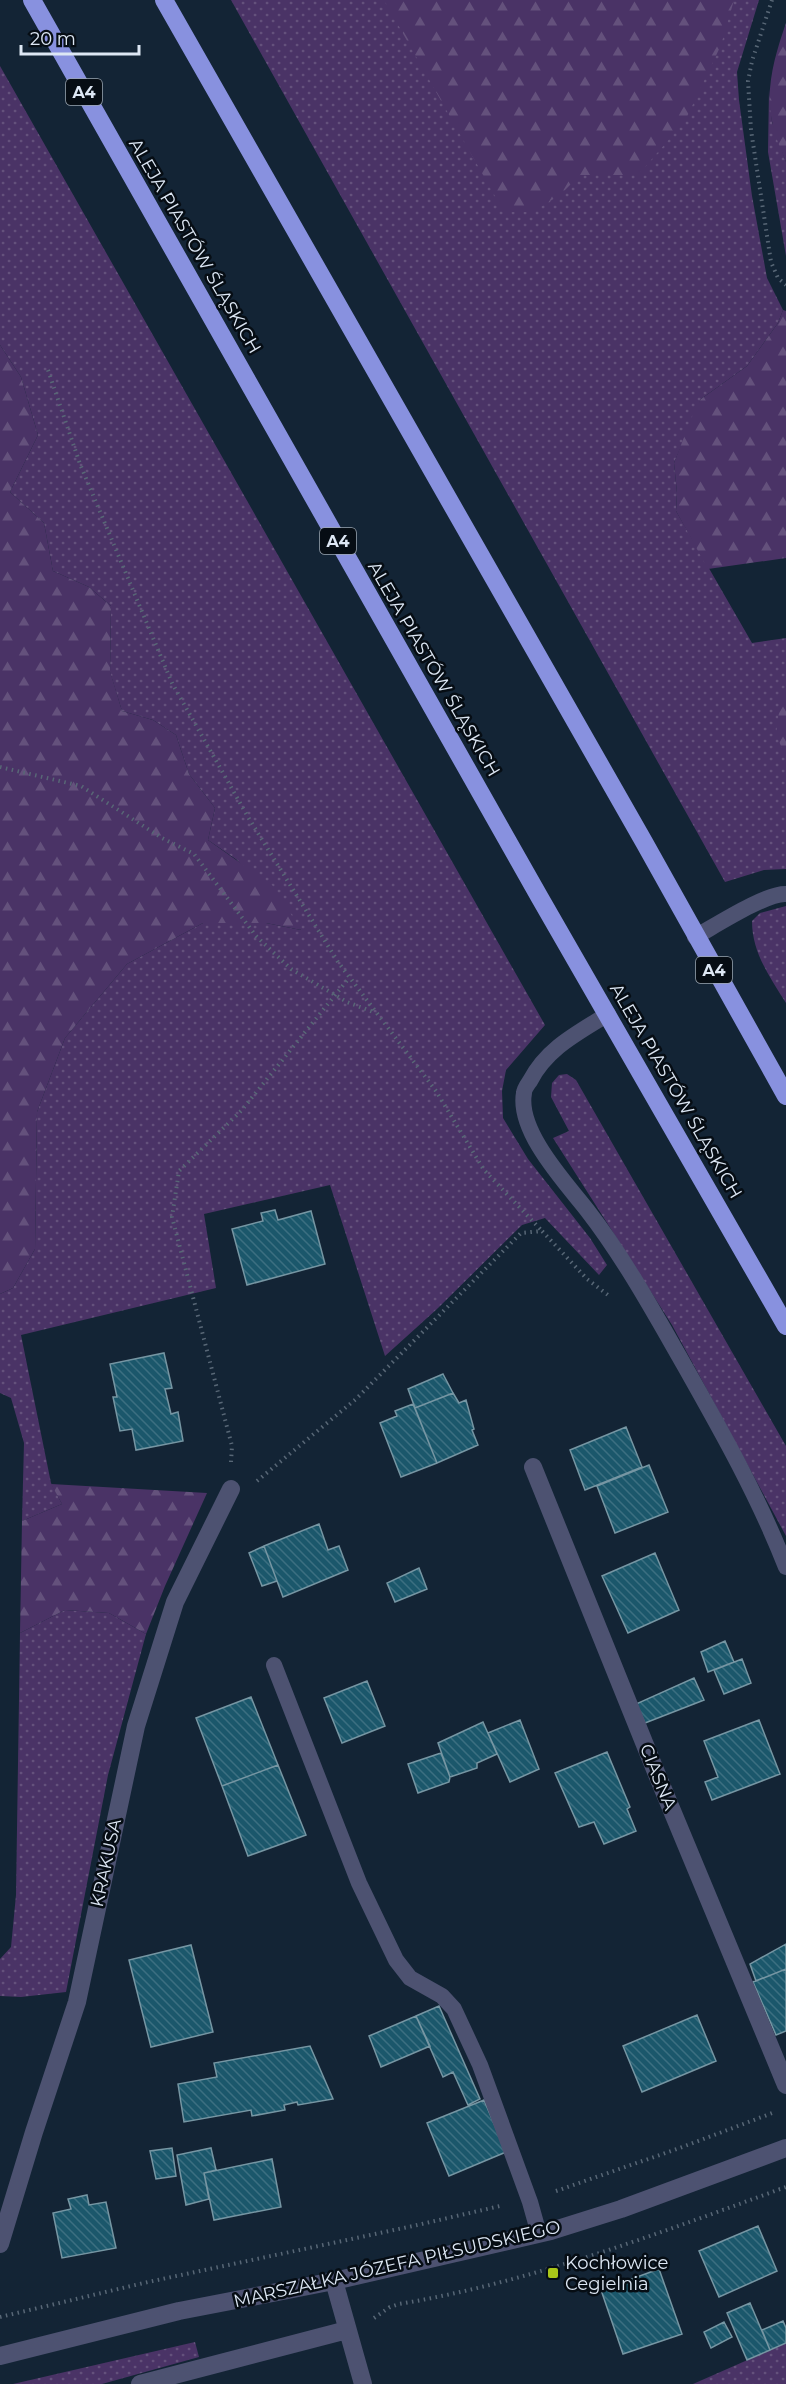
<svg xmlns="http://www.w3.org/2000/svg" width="786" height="2384" viewBox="0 0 786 2384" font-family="Montserrat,sans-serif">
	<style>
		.grass { fill: url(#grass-dots) }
		.forest { fill: url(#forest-firs) }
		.building { fill: url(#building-back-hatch); stroke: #7696a3; stroke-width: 1.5 }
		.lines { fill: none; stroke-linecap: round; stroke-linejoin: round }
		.path { stroke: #586776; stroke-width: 4; stroke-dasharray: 1.5 4.5; stroke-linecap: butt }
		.service { stroke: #4d5271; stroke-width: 16 }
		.minor { stroke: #4d5271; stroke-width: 18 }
		.tertiary { stroke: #4d5271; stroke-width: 18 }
		.motorway { stroke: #8891df; stroke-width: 18 }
		.poi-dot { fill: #aac719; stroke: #060d14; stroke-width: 2 }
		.labels { text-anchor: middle; stroke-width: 5; stroke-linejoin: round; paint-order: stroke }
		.shield { fill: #060d14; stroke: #9ca6b1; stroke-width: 1.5 }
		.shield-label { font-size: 16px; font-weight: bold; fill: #dde7f4 }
		.street-label { font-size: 18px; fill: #dde7f4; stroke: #060d14 }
		.poi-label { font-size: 18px; fill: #dde7f4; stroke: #060d14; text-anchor: start }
	</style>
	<defs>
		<pattern id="grass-dots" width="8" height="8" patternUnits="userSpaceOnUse" patternTransform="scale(1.5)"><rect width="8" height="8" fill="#4a3366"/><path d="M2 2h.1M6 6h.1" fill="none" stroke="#64517c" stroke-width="1.8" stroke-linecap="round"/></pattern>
		<pattern id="forest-firs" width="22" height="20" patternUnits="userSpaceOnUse" patternTransform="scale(1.5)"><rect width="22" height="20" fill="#4a3366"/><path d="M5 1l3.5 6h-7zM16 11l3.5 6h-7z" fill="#64517c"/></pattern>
		<pattern id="building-back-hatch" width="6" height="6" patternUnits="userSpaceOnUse" patternTransform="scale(1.5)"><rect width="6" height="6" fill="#1b576b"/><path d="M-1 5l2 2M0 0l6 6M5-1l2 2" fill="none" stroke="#3c6f81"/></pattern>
	</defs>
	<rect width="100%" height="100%" fill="#132435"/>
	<path class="grass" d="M231 0H759L737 72 739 100 752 196 767 278 783 310 778 323 747 366 701 399 674 463 677 493 676 511 752 643 786 638V869L764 870 725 882Z
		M0 66 545 1025 506 1070 502 1091 503 1118 528 1159 590 1238 607 1265 599 1275 545 1218 522 1225 437 1309 385 1356 330 1185 204 1214 216 1288 21 1335 51 1483 62 1504 22 1521 24 1443 11 1398 0 1393V1294L13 1288 35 1249 37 1112 65 1038 127 964 203 923H266L301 930 237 860 208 840 215 808 189 774 176 735 153 720 122 711 110 672 111 606 89 587 53 571 44 523 10 492 38 435 21 377 0 345Z
		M769 89 772 122 786 162V256L768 152Z
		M786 906V1003C770 977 752 953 752 921L760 913Z
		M567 1074 576 1080 786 1446V1536L672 1325 553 1138 569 1131 551 1097 552 1083 559 1075Z
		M65 1610 109 1613 146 1634 108 1775 66 1992 21 1997 0 1996V1959L11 1947 16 1895 20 1633Z
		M195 2342 199 2357 102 2384H13Z
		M786 2343V2384H693Z"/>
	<path class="forest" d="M384 0H734L721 45 685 121 638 175H580L560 195 532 212H504Z
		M786 23V162C781 149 774 135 772 121 765 88 775 55 786 23Z
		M783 310 786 311V558L708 569 676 511 677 493 674 463 695 409 701 399 747 366 778 323Z
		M0 345 21 377 38 435 10 492 44 523 53 571 89 587 111 606 110 671 122 711 153 720 176 735 189 774 215 808 208 840 273 886 301 930 266 923H203L127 964 65 1038 37 1112 35 1249 13 1288 0 1294Z
		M786 686V758L776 734 781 696Z
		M51 1484 207 1493 165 1586 146 1634 109 1613 65 1610 20 1633 22 1521 62 1504Z"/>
	<path class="building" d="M275 1210 278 1220 311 1211 325 1264 247 1285 232 1229 263 1221 261 1213Z
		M164 1353 172 1388 165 1389 171 1414 178 1412 183 1441 136 1450 132 1429 120 1431 113 1397H117L110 1364Z
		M443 1374 453 1393 415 1408 408 1389Z
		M453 1393 459 1403 466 1400 474 1429 472 1430 478 1445 437 1463 415 1408Z
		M413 1404 437 1463 401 1477 380 1423 397 1416 395 1411Z
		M626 1427 642 1467 585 1490 570 1450Z
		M649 1465 668 1512 615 1533 597 1486Z
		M319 1524 328 1550 339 1546 348 1570 283 1597 264 1546Z
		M264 1546 277 1581 262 1586 249 1553Z
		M655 1553 679 1610 628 1633 602 1576Z
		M419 1568 427 1589 395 1602 387 1583Z
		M725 1641 734 1662 708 1672 701 1652Z
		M742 1659 751 1683 724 1694 714 1670Z
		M694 1678 704 1700 645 1723 636 1704Z
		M367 1681 385 1726 342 1743 324 1698Z
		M251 1697 278 1765 222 1786 196 1718Z
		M520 1720 539 1769 510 1782 488 1733Z
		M759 1720 780 1774 712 1800 705 1782 718 1777 704 1741Z
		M483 1722 497 1754 477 1763V1768L450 1777 438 1743Z
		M607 1752 630 1807 627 1809 636 1831 604 1844 594 1822 579 1827 555 1773Z
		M441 1753 450 1777 449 1782 418 1793 408 1764Z
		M278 1765 306 1835 248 1856 222 1786Z
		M786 1944V1969L756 1981 750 1964Z
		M191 1945 213 2032 151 2047 129 1960Z
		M786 1969V2031L776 2035 753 1982Z
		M439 2006 480 2099 468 2105 453 2072 443 2077 416 2016Z
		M697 2015 716 2061 642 2092 623 2046Z
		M416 2016 430 2046 381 2067 369 2036Z
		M310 2046 333 2099 298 2105 297 2102 284 2105 285 2110 252 2116 251 2110 184 2122 178 2084 217 2077 214 2063Z
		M484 2100 506 2152 449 2176 427 2123Z
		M172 2148 176 2176 156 2179 150 2151Z
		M211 2148 216 2170 204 2173 209 2199 186 2205 177 2155Z
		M272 2159 281 2207 214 2220 204 2173Z
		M87 2195 89 2205 106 2202 116 2248 62 2258 53 2213 71 2209 68 2199Z
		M758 2226 777 2271 719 2297 699 2251Z
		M659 2269 682 2334 623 2354 601 2290Z
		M750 2303 770 2350 747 2360 727 2313Z
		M783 2321 786 2328V2343L770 2350 762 2330Z
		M724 2322 732 2337 711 2348 704 2332Z"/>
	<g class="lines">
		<path class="path" d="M772 0 752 61 748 81 751 130 771 262 778 278 786 285
			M48 370 80 464 172 683 248 817 338 962 436 1091 484 1170 542 1231
			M0 767 81 786 162 838 194 854 256 936 291 969 347 1002 376 1013
			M231 1462 232 1446 172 1217 179 1171 241 1111 349 978
			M257 1481 356 1399 521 1233 542 1231 587 1279 608 1295
			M556 2191 677 2149 775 2112
			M0 2317 148 2282 413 2226 500 2206
			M374 2318 390 2307 399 2304C532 2282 659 2233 786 2187"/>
		<path class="service" d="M695 937C715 926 766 893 786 894
			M608 1014C578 1033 547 1048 530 1081 528 1084 524 1089 524 1093 517 1131 565 1182 587 1210 622 1255 651 1307 679 1356 718 1425 757 1493 786 1567
			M274 1665 359 1883 396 1960 410 1978 442 1996 454 2009 480 2065 530 2202 539 2234"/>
		<path class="minor" d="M533 1467 658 1777 786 2085
			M0 2244 34 2132 77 2002 136 1726 175 1602 231 1489
			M334 2281 363 2384
			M140 2384 347 2330"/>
		<path class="tertiary" d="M0 2356 179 2311 334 2281 551 2231 621 2209 786 2148"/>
		<path class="motorway" d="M32 0 540 898 786 1326
			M164 0 644 842 786 1096"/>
	</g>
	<rect class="poi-dot" x="547" y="2267" width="12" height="12" rx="3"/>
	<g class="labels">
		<g class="shield">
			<rect x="66" y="79" width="36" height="26" rx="4.5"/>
			<rect x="320" y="528" width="36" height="26" rx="4.5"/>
			<rect x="696" y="957" width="36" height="26" rx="4.5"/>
		</g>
		<g class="shield-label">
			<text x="84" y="98">A4</text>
			<text x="338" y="547">A4</text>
			<text x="714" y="976">A4</text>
		</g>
		<g class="street-label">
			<text transform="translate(195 246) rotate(60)" y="6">ALEJA PIASTÓW ŚLĄSKICH</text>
			<text transform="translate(434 669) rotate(60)" y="6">ALEJA PIASTÓW ŚLĄSKICH</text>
			<text transform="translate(676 1091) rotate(60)" y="6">ALEJA PIASTÓW ŚLĄSKICH</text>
			<text transform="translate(658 1777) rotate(68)" y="6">CIASNA</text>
			<text transform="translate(106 1863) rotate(-78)" y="6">KRAKUSA</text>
			<text transform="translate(397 2264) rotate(-13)" y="6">MARSZAŁKA JÓZEFA PIŁSUDSKIEGO</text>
		</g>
		<g class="poi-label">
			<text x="565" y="2269">Kochłowice<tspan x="565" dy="21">Cegielnia</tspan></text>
		</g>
	</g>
	<path d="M21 45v9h118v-9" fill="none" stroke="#dde7f4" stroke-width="3"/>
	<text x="30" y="45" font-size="18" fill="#dde7f4" stroke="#060d14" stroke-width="4.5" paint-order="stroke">20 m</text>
</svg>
